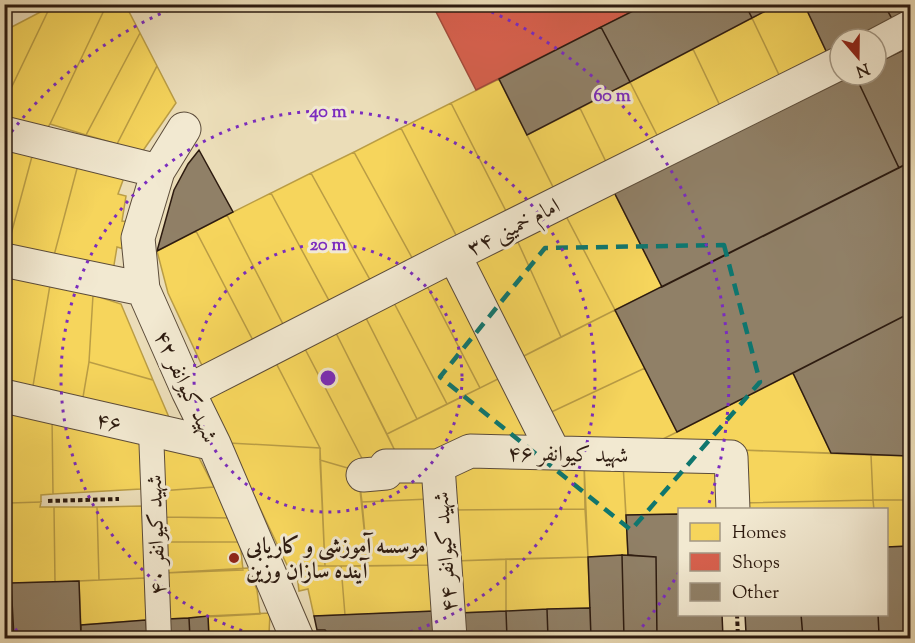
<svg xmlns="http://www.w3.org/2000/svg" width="915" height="643" viewBox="0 0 915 643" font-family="'Sorts Mill Goudy',Amiri,serif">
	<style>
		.homes { fill: #f6d55c; stroke: #ba9d45; stroke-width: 1.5 }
		.shops { fill: #d6604d; stroke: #a34b3b; stroke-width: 1.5 }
		.building { fill: #908067; stroke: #2d1b10; stroke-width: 1.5 }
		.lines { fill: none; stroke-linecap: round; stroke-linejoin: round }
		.lane-casing { stroke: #5c4c3a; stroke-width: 26 }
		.street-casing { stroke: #5c4c3a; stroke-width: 35 }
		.path { stroke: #2d1b10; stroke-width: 4; stroke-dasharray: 4.5 3; stroke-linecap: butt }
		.lane { stroke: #f2e9d1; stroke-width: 24 }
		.street { stroke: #f2e9d1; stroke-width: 33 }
		.marked { fill: none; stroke: #0f766e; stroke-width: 4.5; stroke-dasharray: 12 8; stroke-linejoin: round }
		.ring { fill: none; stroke: #7b2cbf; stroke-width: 3; stroke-dasharray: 3 6 }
		.poi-dot { fill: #8f2418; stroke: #f2e9d1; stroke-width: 2 }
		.labels { text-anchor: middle; stroke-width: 6; stroke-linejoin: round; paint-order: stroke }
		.street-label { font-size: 22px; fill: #2d1b10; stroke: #f2e9d1 }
		.poi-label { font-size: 22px; font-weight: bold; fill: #2d1b10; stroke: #f2e9d1; text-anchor: start }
		.centre { fill: #7b2cbf; stroke: #f2e9d1; stroke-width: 3 }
		.ring-label { font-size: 18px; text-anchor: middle; font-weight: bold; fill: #7b2cbf; stroke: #f2e9d1; stroke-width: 6; stroke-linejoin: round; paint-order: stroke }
	</style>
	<rect width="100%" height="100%" fill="#ebddb8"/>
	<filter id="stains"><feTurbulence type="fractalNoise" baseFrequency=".00333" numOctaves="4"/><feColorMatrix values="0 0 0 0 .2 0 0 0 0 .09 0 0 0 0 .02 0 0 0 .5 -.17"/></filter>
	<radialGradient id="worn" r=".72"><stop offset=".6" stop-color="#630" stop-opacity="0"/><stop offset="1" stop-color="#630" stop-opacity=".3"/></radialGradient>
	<path class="homes" d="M54 4H107L50 124 44 134 4 124V103L50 7Z
		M107 4H125L140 33 86 135 50 124Z
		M779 4H804L827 53 780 77 752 18Z
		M50 7 4 103V31Z
		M752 18 780 77 721 108 693 49Z
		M140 33 157 66 117 144 86 135Z
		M693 49 721 108 659 139 630 82Z
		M157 66 176 103 142 152 117 144Z
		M499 79 556 193 509 217 451 103Z
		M630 82 659 139 608 166 580 108Z
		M451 103 509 217 460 243 401 128Z
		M580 108 608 166 556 193 527 135Z
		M401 128 460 243 416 265 354 152Z
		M4 141 34 149 6 253H4Z
		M34 149 79 161 52 263 6 253Z
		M354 152 416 265 374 287 311 173Z
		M79 161 126 172 118 194 126 196 122 221 130 222 124 249 117 247 113 271 52 263Z
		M311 173 374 287 333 308 271 193Z
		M614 192 662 287 615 310 566 216Z
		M271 193 333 308 287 332 227 215Z
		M227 215 287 332 257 348 196 231Z
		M566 216 615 310 561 337 517 240Z
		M196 231 257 348 206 374 168 293 157 251Z
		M517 240 561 337 518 359 469 264Z
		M451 269 504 376 480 388 425 282Z
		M6 275 50 285 32 392 4 387V281Z
		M425 282 480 388 447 404 392 299Z
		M50 285 93 295 89 362 82 403 32 392Z
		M93 295 121 304 153 380 89 362Z
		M392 299 447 404 417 419 364 314Z
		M615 310 645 368 545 415 518 359Z
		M364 314 417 419 387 434 334 329Z
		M334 329 396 453 368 470 303 345Z
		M303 345 368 470 358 471 320 460V448L274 359Z
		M274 359 320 448 229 443 207 394Z
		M89 362 153 380 171 422 82 403Z
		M645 368 677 432 647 447 560 443 545 415Z
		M793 373 831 453 647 447 677 432Z
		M504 376 536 441 396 453 387 434Z
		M4 405 8 406 9 449H4Z
		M8 406 52 416 53 494 41 495V502L10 503Z
		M52 416 140 437 141 489 53 494Z
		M166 442 195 450 214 487 160 491 158 463Z
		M229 443 320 448 325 566 287 565Z
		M4 449H9V493H4Z
		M740 450 871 455 873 500 741 503Z
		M871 455 910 456V500H873Z
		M467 459 584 462 585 509 451 510 448 473Z
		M320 460 358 471 368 566H325Z
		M584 462 623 463 628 555 588 557Z
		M623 463 719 466 720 510H680V514L626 515Z
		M427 473 429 499 362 502 359 478Z
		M214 487 223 493 227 518 162 517 160 491Z
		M4 493H9L10 535H4Z
		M429 499 432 565 368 566 362 502Z
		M873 500H910V546L886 547V510H874Z
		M873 500 874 510H742L741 503Z
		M41 502 40 507H54L55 582 11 583 10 503Z
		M142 506 145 578 99 580 97 507Z
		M54 507H97L99 580 55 582Z
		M585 509 588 557 455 561 451 510Z
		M162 517 237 518 240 542H163Z
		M4 535H10L11 583H4Z
		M163 542H240L243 570 165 573Z
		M588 557 590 608 506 611V559Z
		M506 559V611L459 613 455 561Z
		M432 565 435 611 345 615 341 566Z
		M296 566H341L345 615 314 616 308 589 299 591Z
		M248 568 257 590 260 614 168 619 165 573Z
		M145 578 146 620 81 625 79 581Z
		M270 613 269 634 209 636 208 616Z"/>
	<path class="shops" d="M432 4H647L476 90Z"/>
	<path class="building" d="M647 4H745L752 18 630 82 601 27Z
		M745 4H779L752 18Z
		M804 4H884L892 19 854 39H840V46L827 53Z
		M884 4H910V10L892 19Z
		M601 27 630 82 527 135 499 79Z
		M910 47V162L899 168 855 75H876V63Z
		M852 75H855L899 168 662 287 614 192Z
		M199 150 233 212 157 251 174 190 188 164Z
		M910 162V313L677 432 615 310Z
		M910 313V456L831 453 793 373Z
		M680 514V614H722L723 638H657L656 557 628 555 626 515Z
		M910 546V632L879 634 878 614H886V547Z
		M622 555 624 638H591L588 557Z
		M622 555 656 557 657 638H624Z
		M79 581 81 638H14L11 583Z
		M4 583H11L14 638H4Z
		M590 608 591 638H548L547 609Z
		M547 609 548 638H507L506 611Z
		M435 611 436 638H332L325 630H317L314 616Z
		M506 611 507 638H461L459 613Z
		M745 614H801L803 638H756L746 633Z
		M801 614H878L879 634 803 638Z
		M208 616 209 638H190L189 618Z
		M189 618 190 638H169L168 619Z
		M146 620 147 638H81V625Z
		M269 634 268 638H209V636Z"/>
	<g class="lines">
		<g class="lane-casing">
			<path id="lane" d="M151 431 159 638"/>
		</g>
		<g class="street-casing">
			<path id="street" d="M876 45 910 27
				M184 129 158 171 138 238 143 289 188 391 214 444 297 638
				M4 133 158 171
				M454 255 554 453
				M4 260 143 289
				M188 391 454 255 840 63
				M4 396 214 444
				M438 466 450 638
				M363 475 386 473V466H438L470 451 731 457 733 510"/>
		</g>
		<path class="path" d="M48 501 119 499
			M737 614 738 638"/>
		<use href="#lane" class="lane"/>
		<use href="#street" class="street"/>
	</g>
	<path class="marked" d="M724 245 760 382 631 530 440 377 545 248Z"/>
	<g class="ring">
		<circle cx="328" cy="378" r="134"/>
		<path d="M268 638A267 267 0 1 1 388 638"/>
		<path d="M679 572A401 401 0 0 1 633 638M23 638A401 401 0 0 1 6 617M6 139A401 401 0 0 1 181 5M475 5A401 401 0 0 1 707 509"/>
	</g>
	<circle class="poi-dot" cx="234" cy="558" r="6"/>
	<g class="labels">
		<g class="street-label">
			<text transform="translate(513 226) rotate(-27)" y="8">امام خمینی ۳۴</text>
			<text transform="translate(187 386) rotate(65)" y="8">شهید کیوانفر ۴۲</text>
			<text transform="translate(109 421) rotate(13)" y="8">۴۶</text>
			<text transform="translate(568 453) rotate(1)" y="8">شهید کیوانفر ۴۶</text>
			<text transform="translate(155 535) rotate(-92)" y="8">شهید کیوانفر ۴۰</text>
			<text transform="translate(444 552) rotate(-94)" y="8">شهید کیوانفر ۴۴</text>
		</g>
		<g class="poi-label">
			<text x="246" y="553">موسسه آموزشی و کاریابی<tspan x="246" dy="25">آینده سازان وزین</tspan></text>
		</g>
	</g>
	<circle cx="328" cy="378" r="9" class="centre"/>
	<g class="ring-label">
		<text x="612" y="101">60 m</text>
		<text x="328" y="117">40 m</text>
		<text x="328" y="250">20 m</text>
	</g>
	<rect width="915" height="643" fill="none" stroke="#ebddb8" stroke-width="24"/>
	<rect x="6" y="6" width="903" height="631" fill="none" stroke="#2d1b10" stroke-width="3"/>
	<rect x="12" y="12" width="891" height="619" fill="none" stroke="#2d1b10" stroke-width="1.5"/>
	<rect x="678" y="508" width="210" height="108" fill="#f2e9d1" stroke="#a39784" stroke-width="1.5"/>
	<rect x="690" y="523" width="30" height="18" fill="#f6d55c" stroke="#a39784" stroke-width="1.5"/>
	<text x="732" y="538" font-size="18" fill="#2d1b10">Homes</text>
	<rect x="690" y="553" width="30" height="18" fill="#d6604d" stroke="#a39784" stroke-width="1.5"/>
	<text x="732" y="568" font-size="18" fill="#2d1b10">Shops</text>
	<rect x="690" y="583" width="30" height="18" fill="#908067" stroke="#a39784" stroke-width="1.5"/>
	<text x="732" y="598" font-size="18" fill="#2d1b10">Other</text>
	<g transform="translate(858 57) rotate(160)"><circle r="28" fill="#f2e9d1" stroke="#a39784" stroke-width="1.5"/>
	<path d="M0-4.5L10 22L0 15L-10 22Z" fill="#8f2418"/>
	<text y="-9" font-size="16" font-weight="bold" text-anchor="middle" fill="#2d1b10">N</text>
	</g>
	<rect width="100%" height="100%" filter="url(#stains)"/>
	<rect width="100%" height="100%" fill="url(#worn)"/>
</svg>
